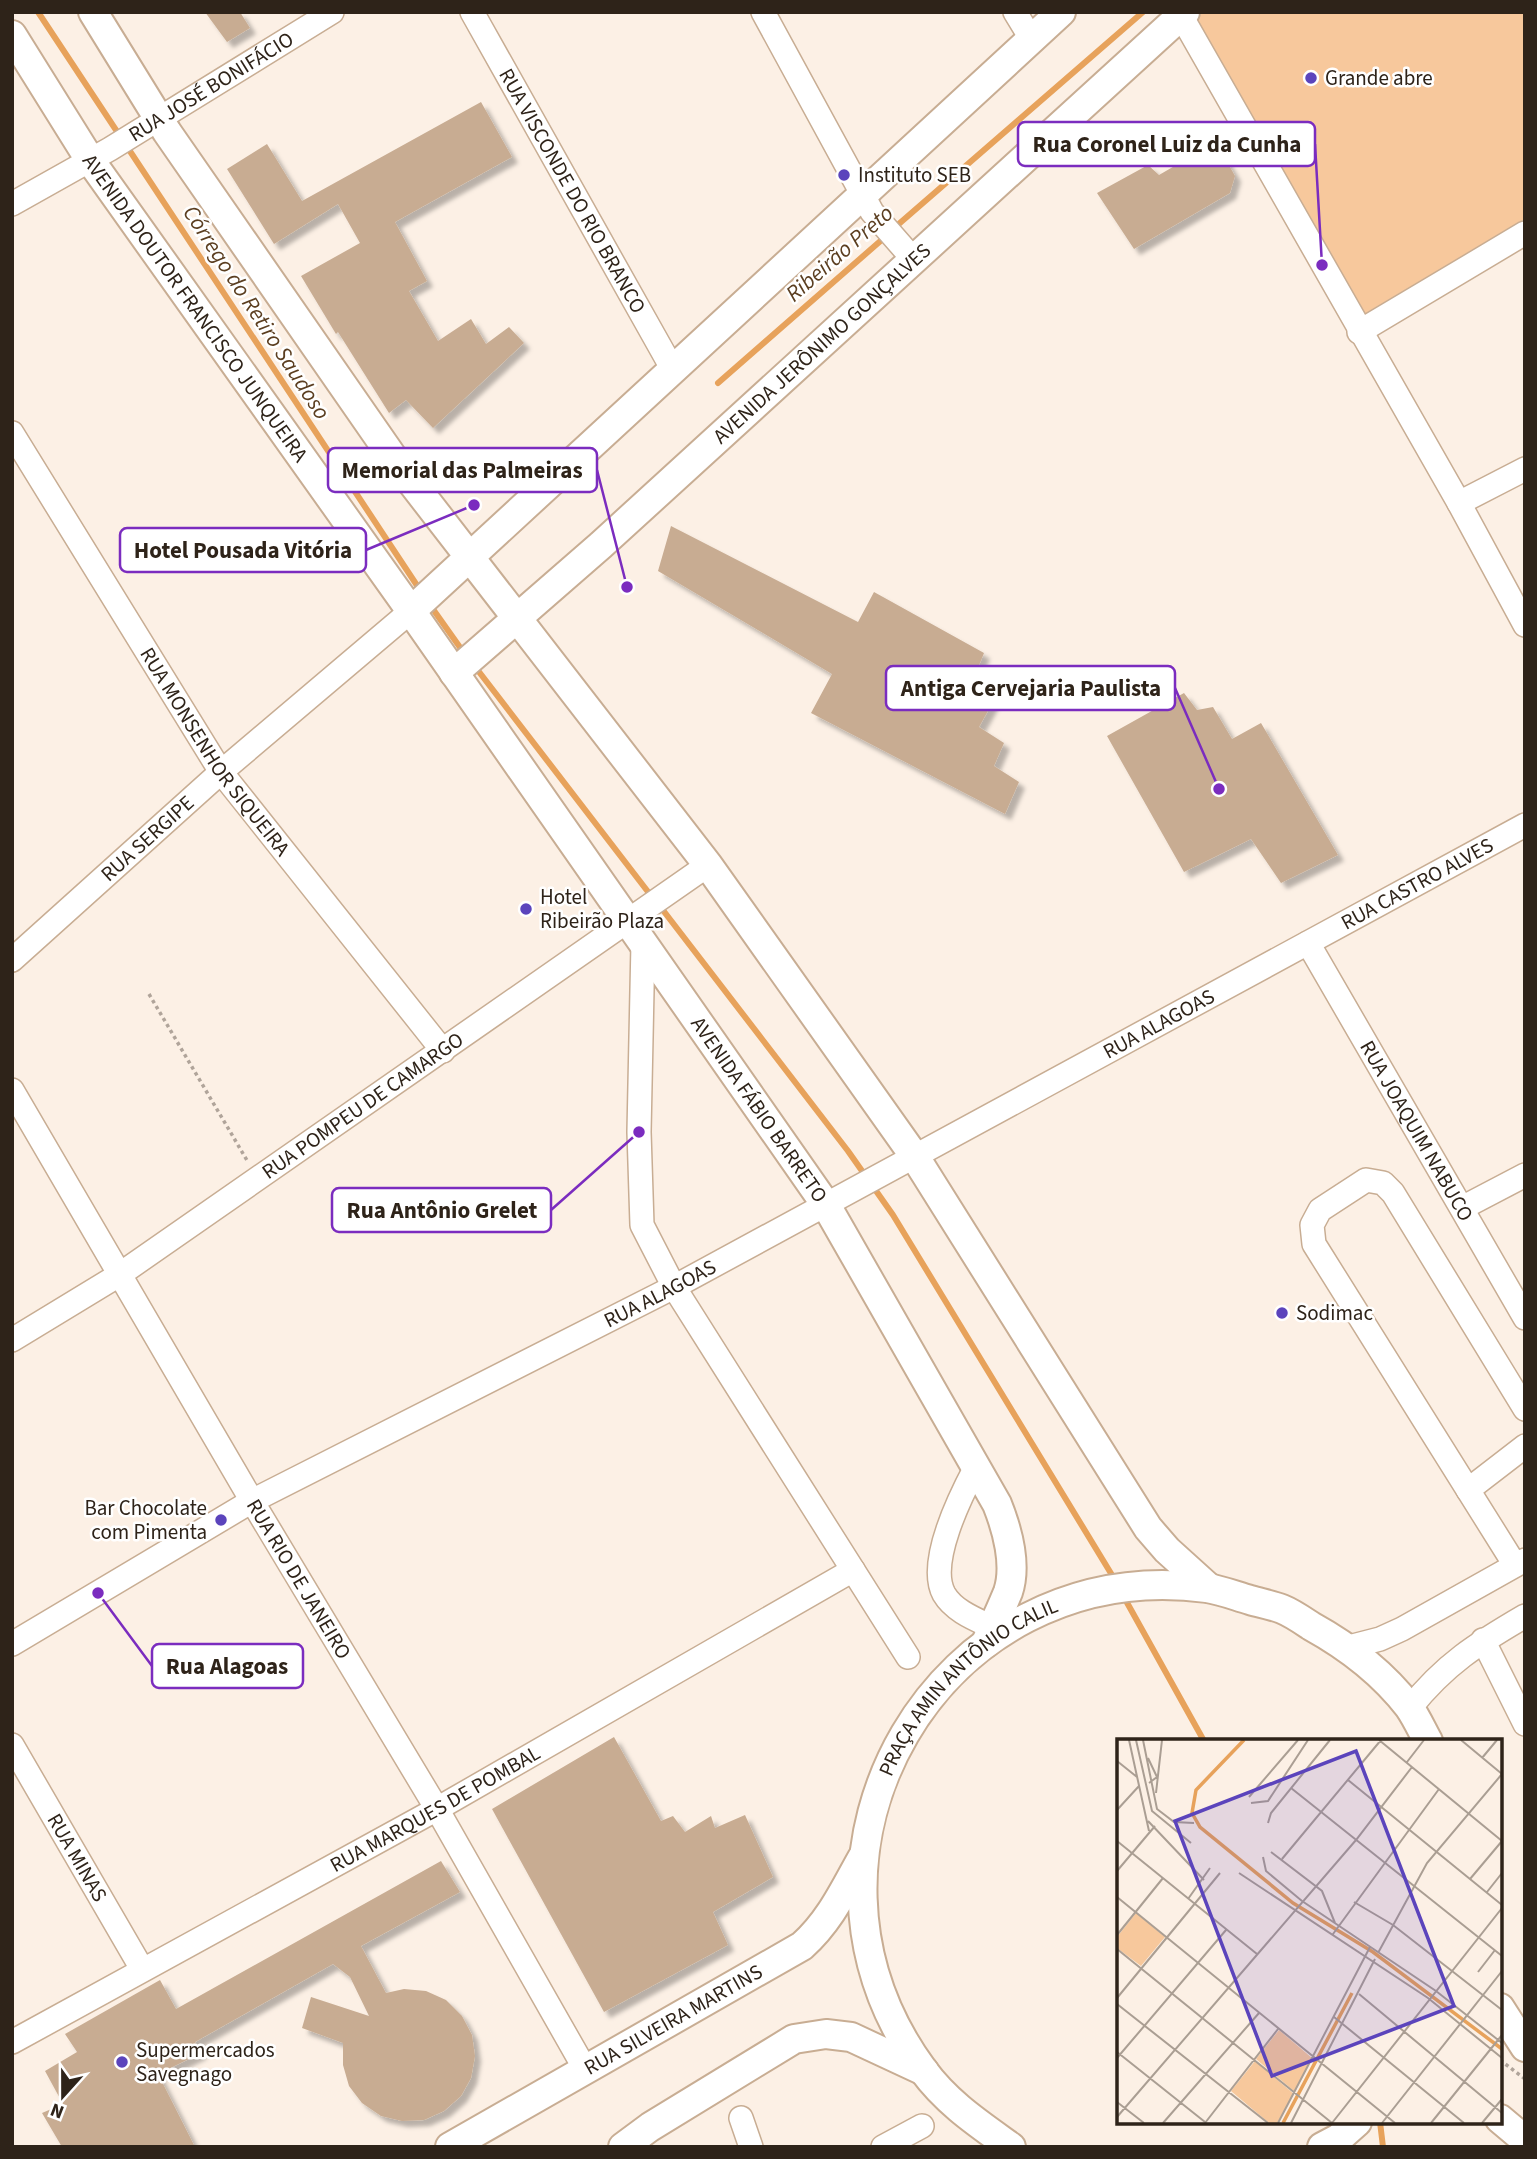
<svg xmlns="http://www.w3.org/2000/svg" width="1537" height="2159" viewBox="0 0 1537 2159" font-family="'Source Sans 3',sans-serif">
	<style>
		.green { fill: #f7c89c }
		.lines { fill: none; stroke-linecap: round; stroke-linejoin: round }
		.stream { stroke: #e7a25b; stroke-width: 6 }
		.building { fill: #c8ac92; filter: url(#shadow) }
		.minor-casing { stroke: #c8ad93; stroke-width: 26 }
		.major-casing { stroke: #c8ad93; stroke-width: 32 }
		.path { stroke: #b0a49a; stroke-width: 3.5; stroke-dasharray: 3.5 3.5; stroke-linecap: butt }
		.minor { stroke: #fff; stroke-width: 23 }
		.major { stroke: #fff; stroke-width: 28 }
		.poi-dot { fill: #5b44bc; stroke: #fff; stroke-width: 2.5 }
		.labels { text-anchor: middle; stroke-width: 5; stroke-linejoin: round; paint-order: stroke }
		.poi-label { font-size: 21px; fill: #2e2319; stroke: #fff; text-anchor: start }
		.street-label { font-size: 21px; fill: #2e2319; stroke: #fff }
		.water-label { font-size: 23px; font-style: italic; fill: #5b3e20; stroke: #fff }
		.inset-river { fill: none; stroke: #e7a25b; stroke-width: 3.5 }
		.inset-road { fill: none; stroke: #aa9e93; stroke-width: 2 }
		.view { fill: #5b44bc; fill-opacity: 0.15; stroke: #5b44bc; stroke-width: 3.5 }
		.inset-edge { fill: none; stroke: #2e2319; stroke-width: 3.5 }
		.leader { fill: none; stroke: #7b2cbf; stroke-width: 2.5 }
		.callout-dot { fill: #7b2cbf; stroke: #fff; stroke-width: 2.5 }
		.callout { fill: #fff; stroke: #7b2cbf; stroke-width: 2.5 }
		.callout-label { font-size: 23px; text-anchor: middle; font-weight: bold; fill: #2e2319 }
	</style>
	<defs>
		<filter id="shadow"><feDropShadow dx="6" dy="6" stdDeviation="2" flood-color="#0004"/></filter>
	</defs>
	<rect width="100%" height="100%" fill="#fcf0e5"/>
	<path class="green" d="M1203 12H1522L1525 18V219L1362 316 1195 19Z"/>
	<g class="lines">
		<path class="stream" d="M38 12 422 593
			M893 229 1143 12
			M718 383 885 237
			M430 605 464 653
			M473 664 652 897
			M659 905 848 1151 893 1215 1115 1580
			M1125 1599 1204 1741
			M1380 2122 1383 2147"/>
	</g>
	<path class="building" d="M205 12H240L250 28 227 42Z
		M481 102 512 157 395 222 427 281 409 291 438 341 471 319 486 344 509 327 524 343 433 428 406 400 389 413 338 332 336 334 301 276 360 243 338 204 274 244 227 169 267 144 302 201Z
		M1216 142 1235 176 1230 193 1134 249 1097 193 1148 165 1159 175Z
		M671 526 858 622 874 592 984 653 969 690 994 700 979 727 1004 743 994 766 1019 782 1005 814 811 713 832 674 658 571Z
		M1184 693 1197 710 1213 707 1232 739 1261 723 1338 855 1281 883 1251 839 1184 872 1107 736Z
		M614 1737 661 1821 673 1816 685 1832 711 1816 715 1828 745 1815 773 1877 713 1912 728 1945 604 2012 492 1809Z
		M441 1861 460 1892 361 1946 386 1993 404 1989 426 1991 446 2000 462 2016 472 2035 475 2056 471 2078 461 2096 444 2111 424 2120 402 2121 381 2116 362 2103 349 2086 343 2065V2043L302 2028 311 1997 369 2016 350 1977 333 1964 195 2042 201 2053 158 2074 195 2147H62L42 2113 63 2104 45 2071 77 2052 65 2034 160 1980 176 2009Z"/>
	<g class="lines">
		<g class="minor-casing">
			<g id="minor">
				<path id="s1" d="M472 12 672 368"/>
				<path d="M763 12 872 212 914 260"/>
				<path d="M1015 12 1032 40"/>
				<path d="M1179 12 1459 503 1525 625"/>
				<path id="s2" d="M12 204 110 149 332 12"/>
				<path d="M1359 332 1525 233"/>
				<path id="s3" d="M12 433 221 772 443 1051"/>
				<path d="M1459 503 1525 469"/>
				<path d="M643 943 639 1132 642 1225 674 1287 908 1657"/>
				<path id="s4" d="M1308 943 1525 1318"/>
				<path id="s5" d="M12 960 221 772 411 611"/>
				<path id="s6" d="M12 1090 252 1501 437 1809 585 2069"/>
				<path d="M1462 1208 1525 1175"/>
				<path id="s7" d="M12 1340 119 1275 708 865"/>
				<path d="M976 1467C961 1495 927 1563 944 1594 954 1611 975 1619 992 1627"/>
				<path d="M1468 1490 1525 1446"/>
				<path d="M1515 1565 1314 1244 1312 1225 1320 1210 1366 1180 1383 1183 1393 1193 1525 1409"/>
				<path d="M1483 1640 1525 1724"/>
				<path id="s8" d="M12 1644 252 1501 674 1287 1525 825"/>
				<path d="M1349 1647 1380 1639 1402 1629 1525 1560"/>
				<path d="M1410 1708C1445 1664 1477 1644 1525 1616"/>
				<path id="s9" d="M12 1745 142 1969"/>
				<path id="s10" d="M12 2042 437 1809 853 1570"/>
				<path d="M741 2118 751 2147"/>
				<path d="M883 2147 922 2126"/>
			</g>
		</g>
		<g class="major-casing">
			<g id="major">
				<path d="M93 12 167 132 396 462 708 865 915 1157 1148 1528 1167 1550 1209 1588"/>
				<path id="s11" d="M12 35 90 160 411 611 826 1205 997 1504C1007 1529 1017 1565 1008 1592 1001 1609 993 1626 986 1643"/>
				<path d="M411 611 1061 12"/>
				<path id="s12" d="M454 673 601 545 1185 12"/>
				<path d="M1500 2008 1525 2047"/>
				<path d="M1500 2119 1525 2140"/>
				<path id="s13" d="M450 2147 802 1946C830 1921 844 1890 862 1858"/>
				<path d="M623 2147 650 2127 794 2039 826 2034 851 2037 924 2071"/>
				<path id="s14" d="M1011 2147C979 2124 947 2103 923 2070 764 1853 939 1552 1207 1588 1221 1590 1236 1596 1250 1600 1260 1603 1272 1605 1282 1609 1292 1613 1302 1620 1311 1626 1349 1647 1382 1672 1409 1707 1416 1717 1422 1730 1428 1741"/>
				<path d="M1322 2147 1339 2138 1357 2122"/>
			</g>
		</g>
		<path class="path" d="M149 994 248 1162
			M1500 2060 1525 2079"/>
		<use href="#minor" class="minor"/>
		<use href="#major" class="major"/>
	</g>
	<g class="poi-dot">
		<circle cx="1311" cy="78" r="7"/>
		<circle cx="844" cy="175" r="7"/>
		<circle cx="526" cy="909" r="7"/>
		<circle cx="1282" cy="1313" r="7"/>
		<circle cx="221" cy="1520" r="7"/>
		<circle cx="122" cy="2062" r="7"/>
	</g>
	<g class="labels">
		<g class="poi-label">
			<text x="1325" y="85">Grande abre</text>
			<text x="858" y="182">Instituto SEB</text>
			<text x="540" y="904">Hotel<tspan x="540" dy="24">Ribeirão Plaza</tspan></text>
			<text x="1296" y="1320">Sodimac</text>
			<text x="207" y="1515" text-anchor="end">Bar Chocolate<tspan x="207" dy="24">com Pimenta</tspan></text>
			<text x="136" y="2057">Supermercados<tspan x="136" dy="24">Savegnago</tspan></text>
		</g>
		<g class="street-label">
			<text dy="7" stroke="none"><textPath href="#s2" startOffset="231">RUA JOSÉ BONIFÁCIO</textPath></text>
			<text dy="7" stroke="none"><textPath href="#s1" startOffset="205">RUA VISCONDE DO RIO BRANCO</textPath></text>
			<text dy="7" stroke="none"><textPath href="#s11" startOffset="329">AVENIDA DOUTOR FRANCISCO JUNQUEIRA</textPath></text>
			<text dy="7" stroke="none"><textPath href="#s12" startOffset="494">AVENIDA JERÔNIMO GONÇALVES</textPath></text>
			<text dy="7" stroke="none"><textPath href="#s3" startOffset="378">RUA MONSENHOR SIQUEIRA</textPath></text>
			<text dy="7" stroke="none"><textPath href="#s5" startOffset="182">RUA SERGIPE</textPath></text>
			<text dy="7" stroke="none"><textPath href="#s8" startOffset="1598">RUA CASTRO ALVES</textPath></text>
			<text dy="7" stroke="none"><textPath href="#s8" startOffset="1304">RUA ALAGOAS</textPath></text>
			<text dy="7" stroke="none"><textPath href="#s7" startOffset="422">RUA POMPEU DE CAMARGO</textPath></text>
			<text dy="7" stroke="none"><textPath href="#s11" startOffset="1309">AVENIDA FÁBIO BARRETO</textPath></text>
			<text dy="7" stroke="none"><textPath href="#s4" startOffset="217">RUA JOAQUIM NABUCO</textPath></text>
			<text dy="7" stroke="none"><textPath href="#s8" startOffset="737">RUA ALAGOAS</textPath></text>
			<text dy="7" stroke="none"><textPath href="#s6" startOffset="567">RUA RIO DE JANEIRO</textPath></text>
			<text dy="7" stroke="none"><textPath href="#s14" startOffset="553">PRAÇA AMIN ANTÔNIO CALIL</textPath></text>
			<text dy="7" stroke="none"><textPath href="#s10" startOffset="483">RUA MARQUES DE POMBAL</textPath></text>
			<text dy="7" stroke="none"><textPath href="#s9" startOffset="130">RUA MINAS</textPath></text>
			<text dy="7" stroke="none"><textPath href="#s13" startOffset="257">RUA SILVEIRA MARTINS</textPath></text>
		</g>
		<g class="water-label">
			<text transform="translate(839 253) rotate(-41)" y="8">Ribeirão Preto</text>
			<text transform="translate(257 312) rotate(57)" y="8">Córrego do Retiro Saudoso</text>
		</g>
	</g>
	<g transform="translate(1117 1739)">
		<rect width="385" height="385" fill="#fcf0e5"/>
		<path d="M19 174 48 198 24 227 0 209V198ZM162 291 195 319 178 353 139 320ZM138 322 177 355 160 384H152L114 352Z" fill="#f7c89c"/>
		<path class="inset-river" d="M127 1 79 51 75 74 83 88 176 164 256 213 385 310M166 384 235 254"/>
		<path class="inset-road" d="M12 1 32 92M19 1 35 72 74 104M26 1 40 70 57 83 77 84M262 1 385 102M344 1 385 35M31 19 40 38 32 44M365 19 380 1M0 22 20 38M290 23 307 1M231 41 385 166M174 49 385 217M39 54 45 1M132 58 181 1M134 64 151 62 191 1M0 71 22 47M31 82 87 141M151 84 154 74 213 1M0 102 140 215M154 113 205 152 218 184M146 118 149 132 185 162 319 252 385 304M165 120 264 1M0 132 38 87M122 134 311 259 385 319M353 140 385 102M370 153 385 134M0 158 278 384M71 160 93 129M237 163 276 186 385 271M216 195 322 50M0 196 46 139M0 210 215 384M261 214 310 124 385 35M361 233 378 211M242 255 385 374M0 259 103 134M0 265 151 384M217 278 347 384M0 313 88 383M0 319 109 191M0 363 27 384M0 378 239 101 295 28M46 384 142 274M88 384 161 290M161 384 253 208M174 384 258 220M215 384 385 169M265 384 385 232M314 384 385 296M365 384 385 360"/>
		<path class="view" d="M239 12 337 267 155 337 58 82Z"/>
		<rect width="385" height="385" class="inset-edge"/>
	</g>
	<path class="leader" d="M1322 265L1315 144M627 587L597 470M474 505L366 550M1219 789L1175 688M639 1132L551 1210M98 1593L152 1666"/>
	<g class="callout-dot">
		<circle cx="1322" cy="265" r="7"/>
		<circle cx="627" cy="587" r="7"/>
		<circle cx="474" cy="505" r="7"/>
		<circle cx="1219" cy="789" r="7"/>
		<circle cx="639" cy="1132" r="7"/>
		<circle cx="98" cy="1593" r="7"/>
	</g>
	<g class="callout">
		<rect x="1018" y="122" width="297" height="44" rx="7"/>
		<rect x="328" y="448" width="269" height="44" rx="7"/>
		<rect x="120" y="528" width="246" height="44" rx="7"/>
		<rect x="886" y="666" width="289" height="44" rx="7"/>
		<rect x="332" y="1188" width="219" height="44" rx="7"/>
		<rect x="152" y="1644" width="151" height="44" rx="7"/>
	</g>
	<g class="callout-label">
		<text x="1167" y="152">Rua Coronel Luiz da Cunha</text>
		<text x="462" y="478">Memorial das Palmeiras</text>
		<text x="243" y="558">Hotel Pousada Vitória</text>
		<text x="1031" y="696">Antiga Cervejaria Paulista</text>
		<text x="442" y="1218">Rua Antônio Grelet</text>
		<text x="227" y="1674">Rua Alagoas</text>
	</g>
	<rect width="1537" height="2159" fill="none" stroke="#2e2319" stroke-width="28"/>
	<g transform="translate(63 2096) rotate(201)" stroke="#ffffff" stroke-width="5" paint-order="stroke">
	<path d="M0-5L12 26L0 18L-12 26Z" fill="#2e2319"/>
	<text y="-10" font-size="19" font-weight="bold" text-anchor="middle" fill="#2e2319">N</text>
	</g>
</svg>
